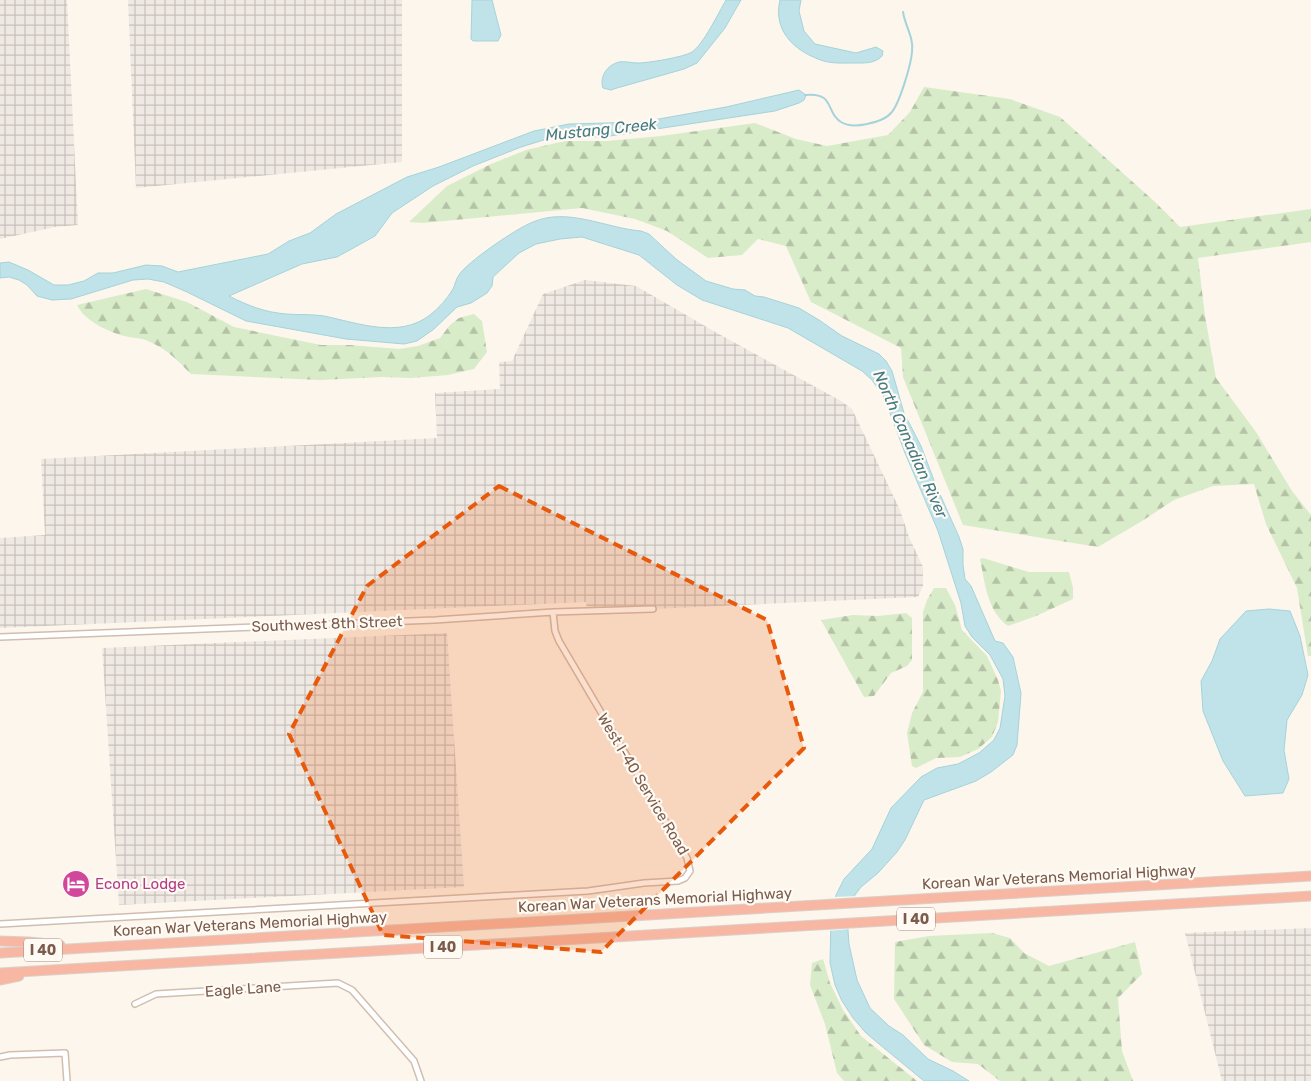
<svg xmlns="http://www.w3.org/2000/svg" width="1311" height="1081" viewBox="0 0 1311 1081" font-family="Rubik,sans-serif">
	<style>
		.industrial { fill: url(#industrial-grid) }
		.forest { fill: url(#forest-firs) }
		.water { fill: #bfe3e8; stroke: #a5d3da }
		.pier { fill: #fdf6ec }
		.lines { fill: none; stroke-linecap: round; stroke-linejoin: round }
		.stream { stroke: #a5d3da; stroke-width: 2 }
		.street-casing { stroke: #d1beb0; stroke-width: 8 }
		.highway-casing { stroke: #dad1cd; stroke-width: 11 }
		.street { stroke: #fff; stroke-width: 5 }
		.highway { stroke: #f7b7a3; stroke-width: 9 }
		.marked { fill: #e8590c; fill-opacity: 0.2; stroke: #e8590c; stroke-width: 4; stroke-dasharray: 10 6; stroke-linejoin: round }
		.labels { text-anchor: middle; stroke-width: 4.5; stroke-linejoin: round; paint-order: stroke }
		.shield { fill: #fffaf3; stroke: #a28b7f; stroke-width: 1 }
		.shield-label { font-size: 14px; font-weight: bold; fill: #7a5c4d }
		.street-label { font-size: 15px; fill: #7a5c4d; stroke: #fffaf3 }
		.hotel-label { font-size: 15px; fill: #b23c85; stroke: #fffaf3; text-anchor: start }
		.water-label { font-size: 16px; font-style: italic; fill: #437c86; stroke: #fffaf3 }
	</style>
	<defs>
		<pattern id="industrial-grid" width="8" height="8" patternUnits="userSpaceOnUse" patternTransform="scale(1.25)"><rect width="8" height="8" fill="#efe9e4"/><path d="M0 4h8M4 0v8" fill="none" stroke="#c7c0bb"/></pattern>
		<pattern id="forest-firs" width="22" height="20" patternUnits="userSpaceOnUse" patternTransform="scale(1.25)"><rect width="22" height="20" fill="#d8ecc9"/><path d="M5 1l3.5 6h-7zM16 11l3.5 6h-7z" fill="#b4c2a5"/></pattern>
	</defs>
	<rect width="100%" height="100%" fill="#fdf6ec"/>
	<path class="industrial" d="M0 0H67L78 225 55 227 0 239Z
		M128 0H402V162L136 188Z
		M585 280 636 286 717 333 841 401 852 409 900 510 909 537 923 567V586L918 597 587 612 586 602 0 628V538L45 535 41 459 437 438 435 393 500 389 499 362 512 361 543 294Z
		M447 633 464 887 119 905 102 648Z
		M1311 928V1081H1222L1185 933Z"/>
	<path class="forest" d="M924 87 1010 99 1060 117 1154 201 1180 227 1311 209V242L1198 258 1205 316 1216 378 1256 432 1292 491 1311 515V656H1308L1297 588 1266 524 1254 484 1213 486 1174 500 1142 521 1098 547 963 525 903 377 901 348 811 302 786 246 758 239 742 255 708 258 667 231 635 219 582 208 423 223 409 222 447 186 491 164 526 150 565 141H607L661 136 755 123 796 139 827 146 888 135 910 112Z
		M146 289 187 302 234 327 321 345H350L399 349 418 346 440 338 450 325 459 318 474 314 482 321 487 352 474 369 448 375 411 378 382 377 320 380 191 374C177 360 167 349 148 341 142 338 135 338 129 337 112 334 84 321 77 305Z
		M983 558 1029 572H1069L1073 588V599L1036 616 1008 626C987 611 985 583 980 559Z
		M934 588H946L955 605 962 630 987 656 998 680 1001 691 998 722 992 737 978 749 960 757 936 758 916 768 912 766 907 733 912 713 923 692V612L927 600Z
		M906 613 912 618V660L907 666 891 673 874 696 864 697 821 620 853 615 878 616Z
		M992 933 1010 938 1024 953 1049 966 1135 942 1142 974 1118 998 1122 1051 1133 1081H1000L978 1064 952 1062 924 1045 894 999 895 942 929 936Z
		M823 959 830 983 843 1010 861 1036 917 1081H844L837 1073 825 1024 810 985 812 963Z"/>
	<path class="water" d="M472 0H492L501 35 498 41H473L471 39Z
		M726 0H741L725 28 697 63 684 69 617 88 611 90 603 88C599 77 607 65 619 62 625 61 632 63 638 63 648 63 684 57 692 52 703 45 719 12 726 0Z
		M780 0H801L799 11 804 31 815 44 856 53 876 47 883 51 882 56C875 64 863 63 853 63 842 63 829 64 818 59 792 49 773 29 780 0Z
		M799 90 806 95 804 100 799 103 775 111 610 136 547 139 521 147 473 166 433 186 392 213 375 236 337 257 302 264 229 296C249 306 264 312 286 314 299 315 311 314 324 316 358 323 399 339 430 315 439 308 447 299 453 289 455 285 456 279 459 275 467 262 517 228 533 222 568 207 605 228 641 231L649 234 676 259 706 281 733 289 745 290 755 296 764 297 799 308 819 320 842 336 879 354 886 361 892 371 904 413 921 446 935 483 959 537 963 549V565L965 579 971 586 995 641 1003 643 1013 657 1021 693 1017 745 1013 755 991 772 976 781 924 800 905 840 897 852 878 873 861 887 852 899 847 917 849 944 857 980 870 1008 889 1026 903 1035 928 1059 953 1071 969 1081H924L873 1039 865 1032 853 1018 842 1001 835 985 830 963 831 919 836 895 844 879 872 849 891 808 921 777 937 768 958 764 979 753 994 740 1000 728 1005 696 1003 679 990 655 972 637 965 626 961 603 938 531 905 453 884 397 872 380 862 371 788 328 702 300 677 285 639 255 582 237 560 239 536 244 519 253 493 277 492 286 487 293 471 303 457 307 434 329 417 341 404 344 346 339 246 321 187 292 164 282 148 279 133 280 71 299 52 300 37 296 27 285 19 280 9 277 0 278V263L9 262 28 270 54 285H68L84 281 98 273H113L146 265 162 266 178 272 268 254 289 241 310 233 336 214 407 177 439 167 534 131 569 124 642 122 726 107Z
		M1269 609 1290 611 1300 636 1308 675 1302 695 1287 720 1284 750 1289 779 1283 793 1245 796 1223 761 1203 711 1201 681 1212 661 1220 639 1246 611Z"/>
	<path class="pier" d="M857 896 850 910V929L828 931 829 919 833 897Z"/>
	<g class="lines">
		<path class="stream" d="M805 95C836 92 825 113 841 122 849 127 858 126 867 124 875 122 885 120 891 113 899 105 911 65 912 52 914 37 905 26 903 12"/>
		<g class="street-casing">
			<path id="street" d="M0 637 435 620 553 612 653 609
				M0 924 588 891 644 883 678 881 685 878 690 871 687 858 559 641 555 631 553 612
				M135 1004 156 994 338 983 352 990 414 1061 421 1081
				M0 1057 10 1055 65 1053 67 1081"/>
		</g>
		<g class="highway-casing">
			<path id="highway" d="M0 941 29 942 60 945
				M0 953 1311 876
				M0 973 1311 896
				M0 980 19 976"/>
		</g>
		<use href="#street" class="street"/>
		<use href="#highway" class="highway"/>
	</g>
	<path class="marked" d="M499 486 767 620 804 748 601 952 383 935 289 734 367 586Z"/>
	<defs>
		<g id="hotel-disc" transform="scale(1.4375)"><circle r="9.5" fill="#d1479c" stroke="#fffaf3"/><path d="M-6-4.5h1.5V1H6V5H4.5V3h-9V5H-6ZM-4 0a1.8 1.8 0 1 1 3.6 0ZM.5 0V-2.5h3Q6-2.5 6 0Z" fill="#fff"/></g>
	</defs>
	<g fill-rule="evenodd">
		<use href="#hotel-disc" x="76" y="884"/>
	</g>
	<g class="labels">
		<g class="shield">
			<rect x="897" y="907.5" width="38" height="23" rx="4"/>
			<rect x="424" y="935.5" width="38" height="23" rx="4"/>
			<rect x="24" y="938.5" width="38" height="23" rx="4"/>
		</g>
		<g class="shield-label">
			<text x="916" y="924">I 40</text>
			<text x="443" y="952">I 40</text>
			<text x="43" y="955">I 40</text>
		</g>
		<g class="street-label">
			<text transform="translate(327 624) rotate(-2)" y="5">Southwest 8th Street</text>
			<text transform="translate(643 784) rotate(59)" y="5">West I-40 Service Road</text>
			<text transform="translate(1059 877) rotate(-3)" y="5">Korean War Veterans Memorial Highway</text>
			<text transform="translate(655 900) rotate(-3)" y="5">Korean War Veterans Memorial Highway</text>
			<text transform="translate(250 924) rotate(-3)" y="5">Korean War Veterans Memorial Highway</text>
			<text transform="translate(243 989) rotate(-4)" y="5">Eagle Lane</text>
		</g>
		<g class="hotel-label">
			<text x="95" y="889">Econo Lodge</text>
		</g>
		<g class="water-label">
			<text transform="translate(601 129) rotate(-6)" y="6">Mustang Creek</text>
			<text transform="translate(911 444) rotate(66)" y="6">North Canadian River</text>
		</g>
	</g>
</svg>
